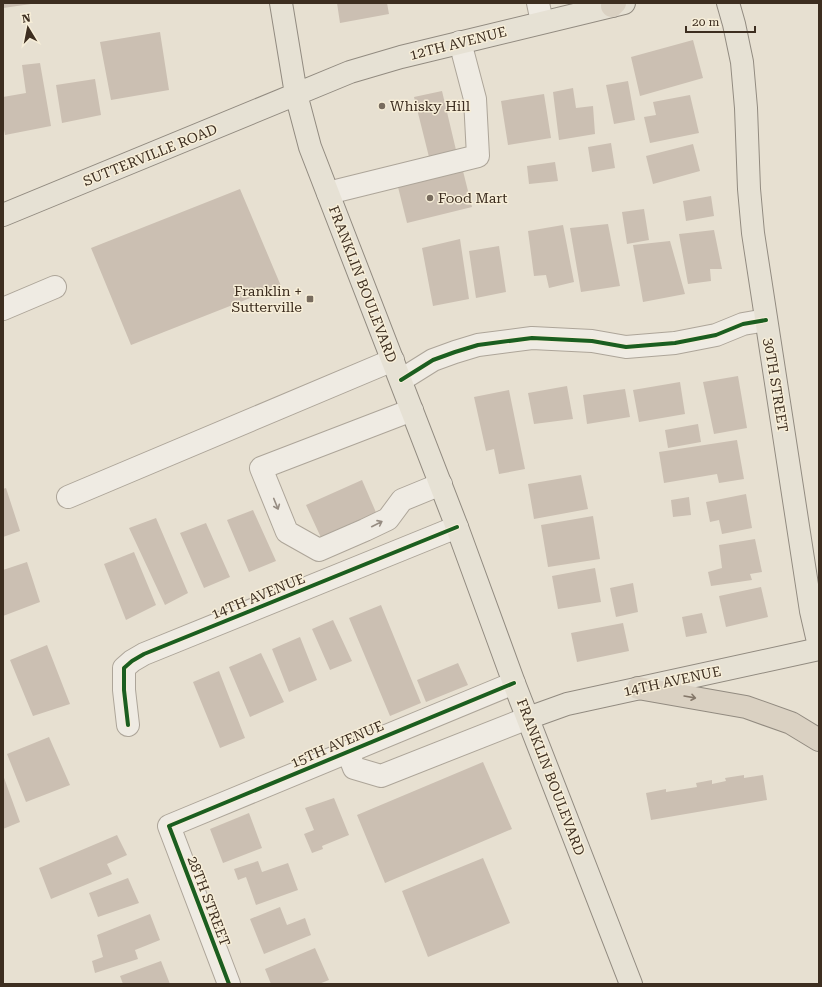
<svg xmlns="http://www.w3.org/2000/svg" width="822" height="987" viewBox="0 0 822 987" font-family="'Roboto Serif',serif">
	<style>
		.building { fill: #cbbfb2 }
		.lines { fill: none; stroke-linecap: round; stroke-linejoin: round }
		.minor-casing { stroke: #ada599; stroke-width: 24 }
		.major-casing { stroke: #928b80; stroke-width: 24 }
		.highway-casing { stroke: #928b80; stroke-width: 24 }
		.minor { stroke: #efebe3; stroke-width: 22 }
		.major { stroke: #e6e1d4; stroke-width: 22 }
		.highway { stroke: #dad1c2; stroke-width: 22 }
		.cycleway-casing { stroke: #f7eed8; stroke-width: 6 }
		.cycleway { stroke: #1b5e20; stroke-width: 4 }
		.oneway { stroke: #968c82 }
		.oneway2 { stroke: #847769 }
		.poi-dot { fill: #786c5e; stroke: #f7eed8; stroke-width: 1.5 }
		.labels { text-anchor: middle; stroke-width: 3; stroke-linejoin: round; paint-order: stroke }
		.street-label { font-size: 14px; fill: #3d2e20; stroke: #f7eed8 }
		.poi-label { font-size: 14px; fill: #3d2e20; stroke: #f7eed8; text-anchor: start }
	</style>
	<rect width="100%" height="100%" fill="#e7e0d1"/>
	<path class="building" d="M3 3H31V4L3 8Z
		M337 3H387L389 14 340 23Z
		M160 32 169 90 111 100 100 42Z
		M693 40 703 78 640 96 631 57Z
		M40 63 51 126 5 135 3 124V97L26 93 22 65Z
		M95 79 101 115 62 123 56 85Z
		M628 81 635 120 614 124 606 85Z
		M573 88 576 108 593 106 595 134 559 140 553 92Z
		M442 91 456 150 429 157 414 97Z
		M544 94 551 138 508 145 501 101Z
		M690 95 699 133 650 143 644 117 656 115 653 102Z
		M611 143 615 168 592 172 588 147Z
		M693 144 700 171 653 184 646 156Z
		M555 162 558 181 529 184 527 166Z
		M463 171 472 207 407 223 398 187Z
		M240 189 281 286 131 345 91 248Z
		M711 196 714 216 686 221 683 201Z
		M644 209 649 240 627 244 622 212Z
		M608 224 620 286 581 292 570 228Z
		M563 225 574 282 549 288 546 275 534 276 528 231Z
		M714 230 722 269H710L711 281 688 284 679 234Z
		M460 239 469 299 433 306 422 248Z
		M670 241 685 294 643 302 633 245Z
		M499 246 506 292 476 298 469 251Z
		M738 376 747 428 714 434 703 382Z
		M680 382 685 414 639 422 633 390Z
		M567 386 573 419 534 424 528 393Z
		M625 389 630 417 587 424 583 395Z
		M509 390 525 469 499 474 494 449 486 451 474 397Z
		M698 424 701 442 668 448 665 430Z
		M737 440 744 479 719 483 717 474 664 483 659 452Z
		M581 475 588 509 534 519 528 484Z
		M362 480 378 517 323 542 306 505Z
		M6 488 20 531 3 537V489Z
		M746 494 752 528 722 534 719 520 710 522 706 502Z
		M689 497 691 515 673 517 671 500Z
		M253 510 276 561 249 572 227 520Z
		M593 516 600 559 548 567 541 525Z
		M156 518 188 593 165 605 129 528Z
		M206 523 230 577 204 588 180 533Z
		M755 539 762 572 750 574 752 580 711 586 708 572 722 568 719 545Z
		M134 552 156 605 126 620 104 564Z
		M27 562 40 602 3 616V570Z
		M595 568 601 602 558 609 552 576Z
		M633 583 638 612 616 617 610 588Z
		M761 587 768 617 726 627 719 596Z
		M381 605 421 703 390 716 349 618Z
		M702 613 707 633 686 637 682 617Z
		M333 620 352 661 330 670 312 629Z
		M623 623 629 651 577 662 571 633Z
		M300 637 317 680 289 692 272 649Z
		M47 645 70 704 33 716 10 660Z
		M261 653 284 702 250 717 229 667Z
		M458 663 468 685 426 702 417 680Z
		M219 671 245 738 220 748 193 682Z
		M49 737 70 785 26 802 7 754Z
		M483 762 512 829 385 883 357 815Z
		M3 775 20 822 3 829Z
		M744 775V778L763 775 767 800 651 820 646 793 666 789V792L697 787 696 783 712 780V784L726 781 725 778Z
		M334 798 349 835 322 846 323 849 312 853 304 834 314 830 305 808Z
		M249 813 262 848 223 863 210 829Z
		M117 835 127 855 107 864 112 874 51 899 39 868Z
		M483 858 510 923 428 957 402 891Z
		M258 861 262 872 288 863 298 890 256 905 246 877 238 880 234 869Z
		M128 878 139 903 98 917 89 893Z
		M280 907 287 925 305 918 311 935 264 954 250 919Z
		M150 914 160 940 135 950 138 959 95 973 92 961 103 957 97 935Z
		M315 948 329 980 319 984H271L265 969Z
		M161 961 170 984H123L120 976Z"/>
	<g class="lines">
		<g class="minor-casing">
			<path id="minor" d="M538 3 542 22
				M328 193 478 156 475 99 460 42
				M3 309 55 287
				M401 380 433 360 455 352 478 345 532 338 592 341 626 347 675 343 716 335 743 324 766 320
				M412 410 261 468 287 532 319 550 365 530 388 519 402 500 441 484
				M68 497 393 360
				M128 725 124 690V668L132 661 144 654 457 527
				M348 752 354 768 381 776 528 718
				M229 984 169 826 514 683"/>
		</g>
		<g class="major-casing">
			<path id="major" d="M281 3 296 94 310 147 457 527 514 683 631 984
				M728 3 734 24 742 62 746 108 749 189 753 233 811 611 819 646
				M3 215 350 72 401 57 624 3
				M528 718 567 704 819 649"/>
		</g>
		<g class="highway-casing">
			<path id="highway" d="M612 6 615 3
				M638 688 746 707 791 723 819 740"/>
		</g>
		<use href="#minor" class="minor"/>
		<use href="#major" class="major"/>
		<use href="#highway" class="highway"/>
		<g class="cycleway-casing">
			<path id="cycleway" d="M401 380 433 360 455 352 478 345 532 338 592 341 626 347 675 343 716 335 743 324 766 320
				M128 725 124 690V668L132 661 144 654 457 527
				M229 984 169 826 514 683"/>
		</g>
		<use href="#cycleway" class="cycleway"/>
	</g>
	<defs><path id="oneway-shaft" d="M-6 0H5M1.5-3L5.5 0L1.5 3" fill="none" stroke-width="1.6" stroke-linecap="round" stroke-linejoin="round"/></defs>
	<g class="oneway">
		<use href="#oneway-shaft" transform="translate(276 504) rotate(68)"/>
		<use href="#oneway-shaft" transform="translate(377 524) rotate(-27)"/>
	</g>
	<use class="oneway2" href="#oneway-shaft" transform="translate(690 697) rotate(10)"/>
	<g class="poi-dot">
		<circle cx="382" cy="106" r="4"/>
		<circle cx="430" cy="198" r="4"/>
		<rect x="306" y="295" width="8" height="8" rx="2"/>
	</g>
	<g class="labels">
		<g class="street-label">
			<text transform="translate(458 43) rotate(-14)" y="5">12TH AVENUE</text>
			<text transform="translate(150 155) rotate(-22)" y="5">SUTTERVILLE ROAD</text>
			<text transform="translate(363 284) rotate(69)" y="5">FRANKLIN BOULEVARD</text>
			<text transform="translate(776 385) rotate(81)" y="5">30TH STREET</text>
			<text transform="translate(258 596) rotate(-22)" y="5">14TH AVENUE</text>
			<text transform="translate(672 681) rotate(-12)" y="5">14TH AVENUE</text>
			<text transform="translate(337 744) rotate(-23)" y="5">15TH AVENUE</text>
			<text transform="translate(551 777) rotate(69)" y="5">FRANKLIN BOULEVARD</text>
			<text transform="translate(209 901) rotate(69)" y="5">28TH STREET</text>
		</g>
		<g class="poi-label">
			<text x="390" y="111">Whisky Hill</text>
			<text x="438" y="203">Food Mart</text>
			<text x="302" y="296" text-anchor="end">Franklin +<tspan x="302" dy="16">Sutterville</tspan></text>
		</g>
	</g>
	<rect width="822" height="987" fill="none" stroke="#3d2e20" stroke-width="8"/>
	<g transform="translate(28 28) rotate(350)" stroke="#f7eed8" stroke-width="3" paint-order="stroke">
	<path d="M0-3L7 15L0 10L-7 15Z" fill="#3d2e20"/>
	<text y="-6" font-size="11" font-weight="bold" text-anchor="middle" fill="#3d2e20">N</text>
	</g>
	<path d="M686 26v6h69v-6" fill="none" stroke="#3d2e20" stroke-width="2"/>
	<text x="692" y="26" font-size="12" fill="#3d2e20" stroke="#f7eed8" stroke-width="3" paint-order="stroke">20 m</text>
</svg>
